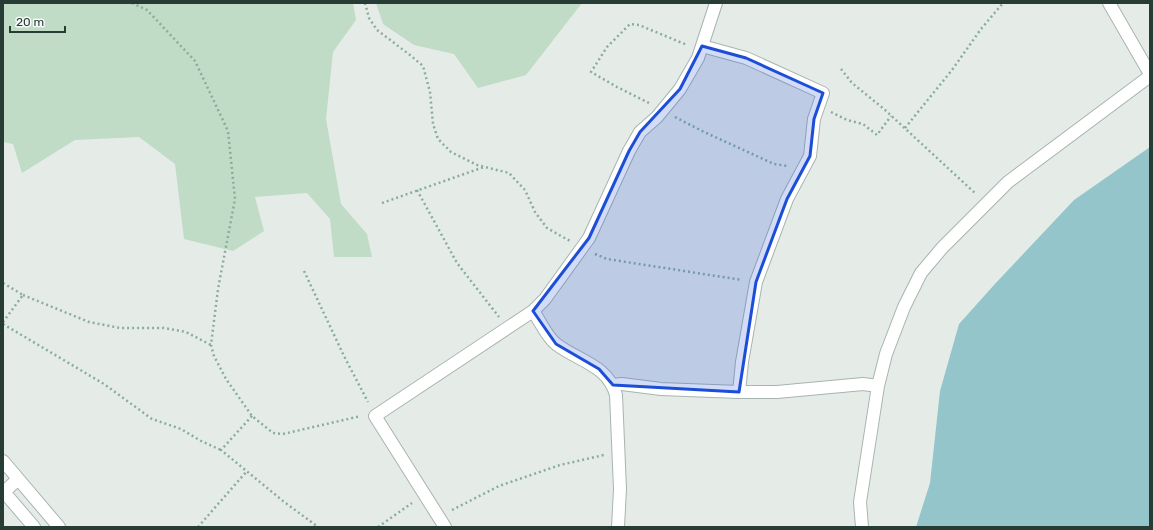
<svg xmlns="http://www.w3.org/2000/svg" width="1153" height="530" viewBox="0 0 1153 530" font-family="Rubik,sans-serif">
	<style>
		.green { fill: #c0dbc6 }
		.water { fill: #94c5ca }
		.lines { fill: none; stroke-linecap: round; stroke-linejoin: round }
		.minor-casing { stroke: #a8b4af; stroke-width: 14 }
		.path { stroke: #89ac9f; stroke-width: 2.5; stroke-dasharray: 2 3; stroke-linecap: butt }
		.minor { stroke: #fff; stroke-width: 12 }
		.marked { fill: #1d4ed8; fill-opacity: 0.2; stroke: #1d4ed8; stroke-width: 3; stroke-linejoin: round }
	</style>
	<rect width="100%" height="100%" fill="#e5ece8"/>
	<path class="green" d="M3 3H353L356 20 333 52 326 119 341 204 367 234 372 257H334L330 219 307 193 255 197 264 231 233 251 184 239 175 164 139 137 75 140 22 173 13 144 3 142Z
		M376 3H582L526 75 478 88 454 54 414 45 383 24Z"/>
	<path class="water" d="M1150 147V527H916L930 483 940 391 959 324 994 285 1074 200Z"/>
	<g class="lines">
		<g class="minor-casing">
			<path id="minor" d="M1109 3 1150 74
				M702 46 746 58 823 93 814 119 810 156 787 199 756 282 742 362 739 392
				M533 311C540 321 547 337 556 344 578 361 608 365 616 395L620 489 618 527
				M613 385 622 384 661 389 739 392H777L863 384 878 386
				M3 461 59 527
				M18 479 4 492 34 527
				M445 527 375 416 533 311 545 299 589 238 629 151 640 132 657 117 680 89 698 58 716 3
				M862 527 860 502 878 386 886 354 904 307 921 273 942 248 1008 182 1150 76"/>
		</g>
		<path class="path" d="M132 3 147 10 195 61 228 131 235 199 218 289 211 345 214 356 226 379 252 416 273 433 283 434 361 416
			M365 3 369 18 377 30 410 55 423 66 430 92 433 124 438 139 451 152 477 165 509 173 525 190 535 212 547 228 570 241
			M841 69 852 83 884 109 976 194
			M649 103 617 87 591 72 607 47 630 24 639 25 687 45
			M831 112 847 120 863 124 877 135 891 116
			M675 117 702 131 774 164 787 166
			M905 128 952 70 981 29 1003 3
			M417 190 457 263 499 317
			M382 203 484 167
			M595 254 607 259 742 280
			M304 271 344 356 368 402
			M3 283 23 295 3 322
			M23 295 89 322 120 328H164L186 332 211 345
			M3 324 104 384 152 419 181 429 201 441 221 450
			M252 416 221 450 283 501 318 527
			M452 510 499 486 560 465 604 455
			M198 527 247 471
			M378 527 412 503"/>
		<use href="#minor" class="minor"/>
	</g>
	<path class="marked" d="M702 46 746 58 823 93 814 119 810 156 787 199 756 282 739 392 613 385 599 369 556 344 533 311 589 238 629 151 640 132 680 89Z"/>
	<rect width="1153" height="530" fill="none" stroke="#263c35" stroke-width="8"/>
	<path d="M10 26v6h55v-6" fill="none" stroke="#263c35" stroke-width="2"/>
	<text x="16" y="26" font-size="12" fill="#263c35" stroke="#f5f9f7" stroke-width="3" paint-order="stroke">20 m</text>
</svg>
